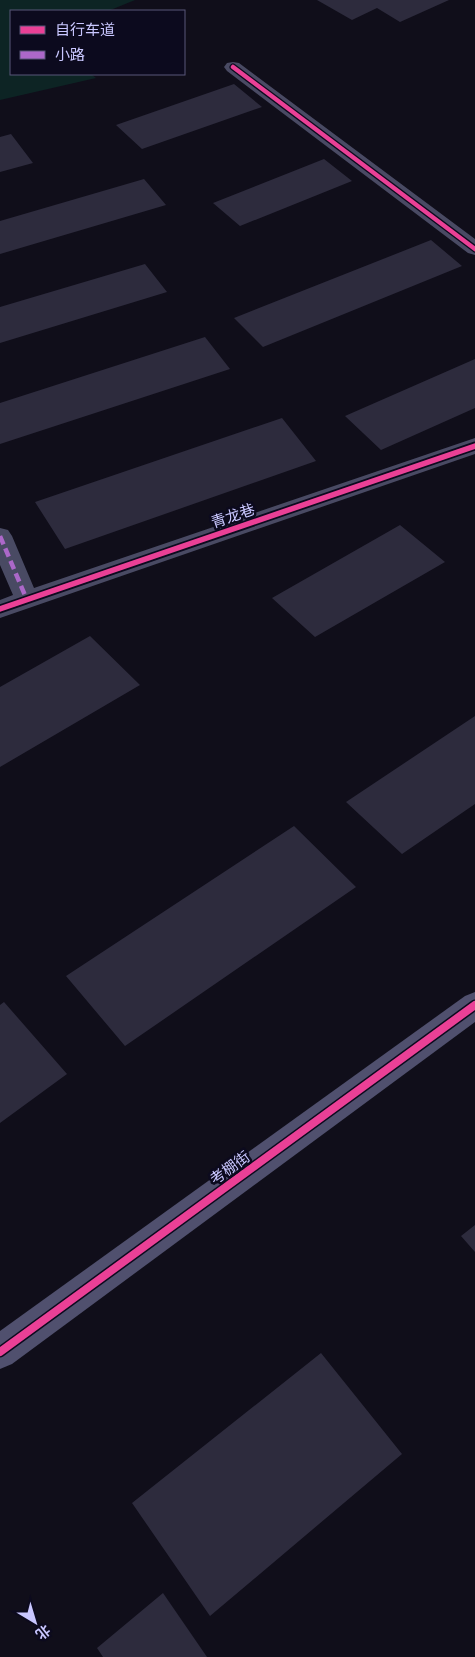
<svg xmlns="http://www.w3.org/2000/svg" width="475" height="1657" viewBox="0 0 475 1657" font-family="'IBM Plex Sans','Noto Sans SC',sans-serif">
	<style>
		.green { fill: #0d2424 }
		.building { fill: #2d2b3d }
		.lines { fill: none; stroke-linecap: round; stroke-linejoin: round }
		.street { fill: #494a63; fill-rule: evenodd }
		.secondary { fill: #50506e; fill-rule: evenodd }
		.quiet { stroke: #ac68c9; stroke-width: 4.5; stroke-dasharray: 9 4.5; stroke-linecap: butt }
		.cycleway-far2-casing { stroke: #0c0a1e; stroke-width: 7 }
		.cycleway-far1-casing { stroke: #0c0a1e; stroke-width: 9 }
		.cycleway-casing { stroke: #0c0a1e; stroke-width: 11 }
		.cycleway-far2 { stroke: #ea4096; stroke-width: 4.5 }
		.cycleway-far1 { stroke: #ea4096; stroke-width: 5.5 }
		.cycleway { stroke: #ea4096; stroke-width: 8 }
		.labels { text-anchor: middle; stroke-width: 5; stroke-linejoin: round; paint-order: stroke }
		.street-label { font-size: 15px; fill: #c9c7ff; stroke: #0c0a1e }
	</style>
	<rect width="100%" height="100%" fill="#100e1a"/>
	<path class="green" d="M0 0H135L108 11H11V74H91L96 78 0 100Z"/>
	<path class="building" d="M317 0H449L400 22 377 8 352 20Z
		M234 84 262 107 142 149 116 125Z
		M11 134 33 163 0 172V137Z
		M324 159 352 181 240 226 213 203Z
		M144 179 166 205 0 254V221Z
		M431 240 462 266 263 347 234 318Z
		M145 264 167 292 0 343V307Z
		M205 337 230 369 0 444V403Z
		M475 359V408L381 450 345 416Z
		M282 418 316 461 65 549 35 502Z
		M400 525 445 562 315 637 272 598Z
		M90 636 140 685 0 767V687Z
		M475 716V804L402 854 346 802Z
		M294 826 356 887 125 1046 66 976Z
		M4 1002 67 1074 0 1123V1005Z
		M475 1225V1252L461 1236Z
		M321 1353 402 1454 210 1616 132 1503Z
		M163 1593 207 1657H103L97 1648Z"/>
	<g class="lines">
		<path class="street" d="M233 62 239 63 475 239V255L468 253 227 71 224 67 227 63Z
			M475 438V454L0 618V600L13 595 0 565V528L8 530 12 536 34 588Z"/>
		<path class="secondary" d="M475 992V1022L12 1364 0 1369V1331L465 996Z"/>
		<path class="quiet" d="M0 536 27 600"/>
		<g class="cycleway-far2-casing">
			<path id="cycleway-far2" d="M233 67 475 249"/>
		</g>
		<g class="cycleway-far1-casing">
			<path id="cycleway-far1" d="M0 609 475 446"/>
		</g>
		<g class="cycleway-casing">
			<path id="cycleway" d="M0 1352 475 1005"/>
		</g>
		<use href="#cycleway-far2" class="cycleway-far2"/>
		<use href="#cycleway-far1" class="cycleway-far1"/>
		<use href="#cycleway" class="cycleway"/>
	</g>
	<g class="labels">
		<g class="street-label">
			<text transform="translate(233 516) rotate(-19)" y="5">青龙巷</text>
			<text transform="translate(230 1168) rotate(-36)" y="5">考棚街</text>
		</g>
	</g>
	<rect x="10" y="10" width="175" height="65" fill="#0c0a1e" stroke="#585678"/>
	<rect x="20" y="26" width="25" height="8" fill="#ea4096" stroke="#585678"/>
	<text x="55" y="35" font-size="15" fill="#c9c7ff">自行车道</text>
	<rect x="20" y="51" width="25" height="8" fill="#ac68c9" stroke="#585678"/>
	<text x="55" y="60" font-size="15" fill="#c9c7ff">小路</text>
	<g transform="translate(35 1622) rotate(142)" stroke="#0c0a1e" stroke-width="4" paint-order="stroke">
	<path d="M0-4L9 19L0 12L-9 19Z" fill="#c9c7ff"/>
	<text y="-8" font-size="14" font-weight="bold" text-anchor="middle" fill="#c9c7ff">北</text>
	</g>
</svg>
